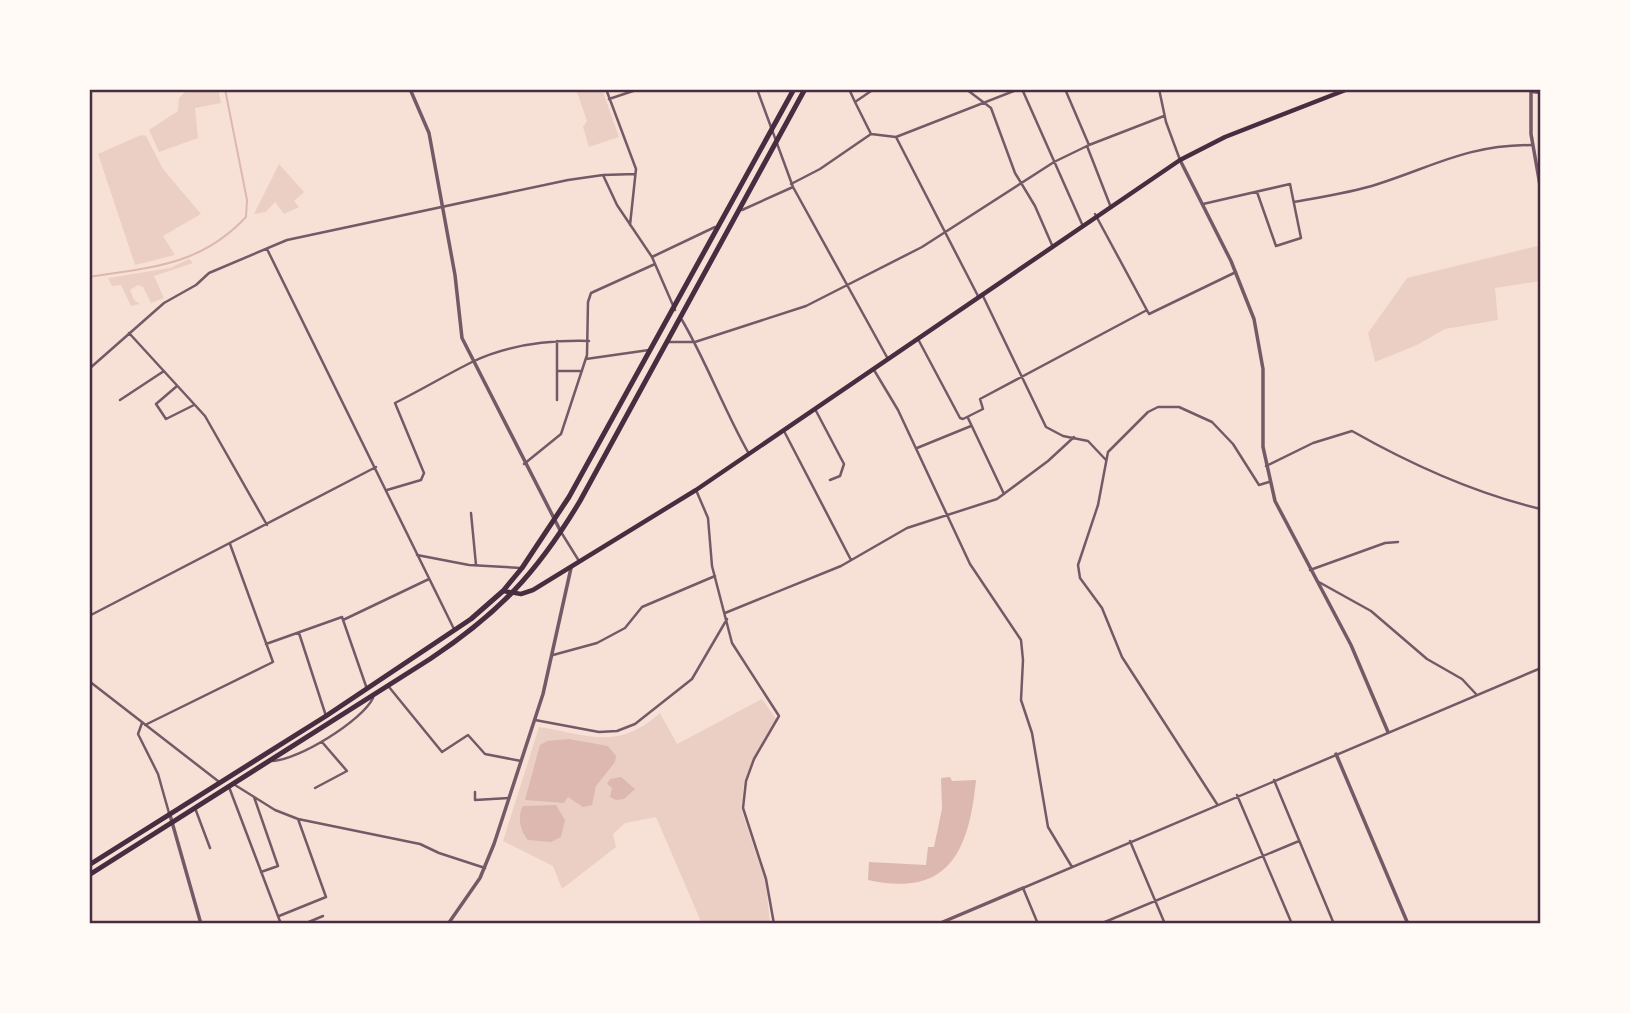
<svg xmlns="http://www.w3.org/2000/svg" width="1630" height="1013" viewBox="0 0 1630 1013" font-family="'Open Sans',sans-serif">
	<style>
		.green { fill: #ebcfc5 }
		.water { fill: #dcb8b0 }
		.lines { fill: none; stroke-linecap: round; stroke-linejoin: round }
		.stream { stroke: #dcb8b0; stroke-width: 2 }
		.minor { stroke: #755966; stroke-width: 2.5 }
		.tertiary { stroke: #755966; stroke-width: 3.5 }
		.secondary { stroke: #4a2c40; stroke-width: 4.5 }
		.trunk { stroke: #4a2c40; stroke-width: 5 }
		.neatline { fill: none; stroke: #4a2c40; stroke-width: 2.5 }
	</style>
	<rect width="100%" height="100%" fill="#f7e1d7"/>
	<path class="green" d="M188 89H218L221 103 195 108 198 138 159 152 149 130 178 111 179 98Z
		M576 89H602L619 137 589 147 583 127 587 121Z
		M141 135 146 136 163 169 201 214 163 236 175 255 135 265 98 154Z
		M279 164 304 192 294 201 299 207 284 214 275 202 266 212 254 214Z
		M1541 245V281L1495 288 1498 320 1445 329 1417 345 1375 362 1368 333 1407 278Z
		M189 259 193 263 154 276 164 298 151 303 143 287 138 285 130 290 134 300 140 304 131 306 121 285 112 286 108 278 170 268Z
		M762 699 777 720 753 759 744 782 741 809 766 884 770 924H702L656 817 625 823 613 834 616 847 562 889 553 866 503 841 539 727C590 735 617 751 660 713L677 744Z"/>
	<path class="water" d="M569 739 608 746 616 756 615 762 596 786 592 805 583 807 568 797 564 803 525 800 540 745 547 741Z
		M621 777 635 789 624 799 616 800 610 797 612 788 607 784 610 779Z
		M950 777 952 781 976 780C969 851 949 898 868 880L869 862 926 865 928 847H934L942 809 941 778Z
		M556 805 565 820 561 837 551 842 528 840C520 831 517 816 523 806Z"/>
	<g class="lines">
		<path class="stream" d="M89 277C151 267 200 266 246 217L247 200 225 89"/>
		<path class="minor" d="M606 89 636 169 630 225
			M757 89 793 187 888 359
			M849 89 855 102
			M966 89 991 108 1015 173 1035 206 1052 245
			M1022 89 1082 224
			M1065 89 1089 145
			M1159 89 1166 122 1180 160
			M1531 92 1541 93
			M609 99 639 89
			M871 134 855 102 874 89
			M896 137 978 296
			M1087 146 1110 205
			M603 175 617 205 652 257 675 310
			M791 184 820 169 871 134 896 137 1019 89
			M1294 202C1322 197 1350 193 1378 184 1437 165 1467 145 1533 145
			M1203 204 1290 184 1301 238 1276 246 1257 192
			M742 210 793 187
			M1095 214 1149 314 1236 272
			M267 249 454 629
			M652 257 715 227
			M982 294 1046 427 1063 436 1088 441 1106 460
			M682 320C707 363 724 410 749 454
			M129 333 205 416 267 525
			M918 339 960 418 963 419 983 409 980 399 1147 310
			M667 342H695L806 306 922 247 1054 162 1089 145 1164 116
			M586 359 649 350
			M89 369 164 303 196 285 209 273 287 240 568 180 603 175 635 174
			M874 370 898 410 970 564 1021 640 1023 660 1021 700 1032 733 1048 827 1072 867
			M557 371H582
			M177 386 156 404 166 419 194 405
			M120 400 164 371
			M557 400V341
			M815 409 844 464 840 476 830 480
			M968 418 1004 494
			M784 431 851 560
			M917 448 971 426
			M524 464 561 434 587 355 588 302 591 293 655 264
			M1266 466 1313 443 1352 431C1412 465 1473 493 1541 509
			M387 490 421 480 424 473 395 403C421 390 446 375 472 362 507 345 551 340 589 341
			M696 490 708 518 712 566 732 643 779 716 754 759 746 781 743 808 766 879 774 924
			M471 513 476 565
			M561 532 579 561
			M417 555 469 565 521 568
			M1310 570 1385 543 1398 542
			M1317 581 1371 611 1427 659 1462 679 1476 694
			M725 613 841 566 907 528 997 499 1048 461 1074 437
			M89 616 376 467
			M343 620 429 579
			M299 633 326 716
			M266 644 342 617 367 689
			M553 655 597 643 625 628 642 607 715 576
			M89 681 218 781
			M389 687 442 752 468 735 485 754 521 761
			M535 720 599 732 617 731 635 724 692 679 727 619
			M142 723 138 734 158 774 169 813
			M145 725 273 662 230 544
			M273 761C298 760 362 721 373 698
			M1274 780 1334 924
			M235 785 275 810 298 819 420 844 439 853 485 868
			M229 787 281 924
			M315 788 347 771 322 742
			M475 792V800L509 798
			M1237 795 1292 924
			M254 797 278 866 261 872
			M1217 804 1122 657 1102 608 1080 578 1078 565 1098 505 1108 452 1148 412 1158 407H1179L1212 422 1233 444 1259 485 1269 482
			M195 808 210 848
			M1130 841 1165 924
			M279 916 326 897 298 819
			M304 924 323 916
			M1038 924 1023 888 1541 668
			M1100 924 1299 841"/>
		<path class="tertiary" d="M410 89 429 133 455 275 462 338 561 532
			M1531 89V134L1541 191
			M1180 160 1231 261 1254 319 1263 369V447L1275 501 1351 645 1388 732
			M1336 754 1408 924
			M170 815 201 924
			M448 924 480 878 494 844 543 694 571 568
			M938 924 1023 888"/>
		<path class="secondary" d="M503 591 521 594 533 590 696 490 1180 160 1225 137 1348 89"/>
		<path class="trunk" d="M89 865 326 716 471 619 503 591 522 568 569 497 794 89
			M89 875 430 659C499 613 537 573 580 501L805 89"/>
	</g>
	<rect width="1630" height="1013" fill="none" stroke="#fffaf5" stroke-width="182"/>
	<rect x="91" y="91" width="1448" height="831" class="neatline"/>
</svg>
